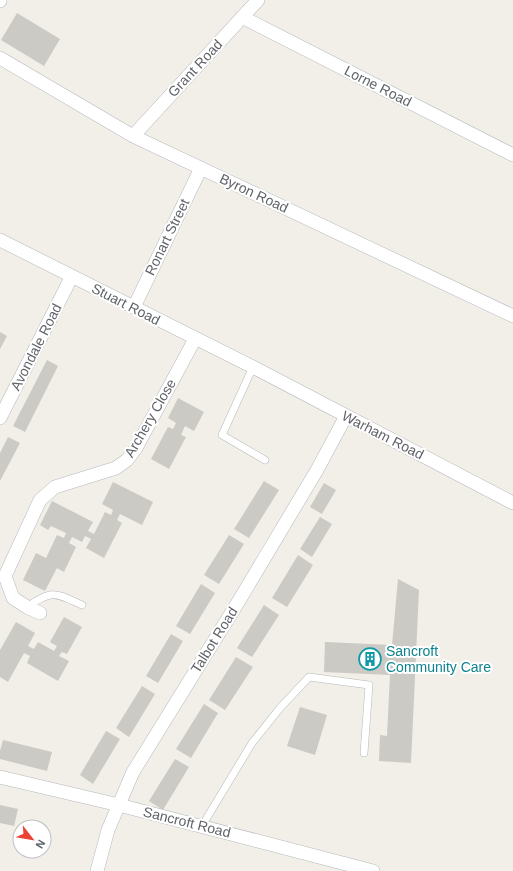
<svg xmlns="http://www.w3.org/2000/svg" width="513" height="871" viewBox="0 0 513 871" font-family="Arial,sans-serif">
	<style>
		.building { fill: #cccac5 }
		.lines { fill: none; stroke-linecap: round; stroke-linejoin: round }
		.lane-casing { stroke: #b5b8bc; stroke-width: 8 }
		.street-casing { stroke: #b5b8bc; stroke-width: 14 }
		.lane { stroke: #fff; stroke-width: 7 }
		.street { stroke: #fff; stroke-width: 13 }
		.labels { text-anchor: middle; stroke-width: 4; stroke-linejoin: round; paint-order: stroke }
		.street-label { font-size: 14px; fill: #5f6368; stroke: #fff }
		.culture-label { font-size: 14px; fill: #0d838f; stroke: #fff; text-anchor: start }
	</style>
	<rect width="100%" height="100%" fill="#f1efe8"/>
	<path class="building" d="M17 13 60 39 44 66 1 40Z
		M0 332 7 336 0 349Z
		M47 360 58 366 25 432 13 426Z
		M178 398 204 412 194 431 185 426 181 435 186 437 169 469 151 459 168 427 173 429 176 423 168 418Z
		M8 437 20 443 0 481V453Z
		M264 481 279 490 249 538 234 529Z
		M113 482 153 502 142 525 120 514 117 520 122 523 104 558 86 548 91 539 85 536 82 542 72 537 69 543 76 547 64 572 57 568 45 591 23 580 36 553 46 558 57 535 64 538 66 533 51 526 48 530 40 525 52 501 93 522 88 531 94 534 105 512 111 515 113 510 102 504Z
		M324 483 336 490 322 514 310 507Z
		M320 517 332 524 312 557 300 549Z
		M229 535 244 544 219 584 204 575Z
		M298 555 313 565 287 607 272 598Z
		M398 579 419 590 411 763 379 761 380 735 387 736 390 675 324 672 325 642 392 645Z
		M201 584 215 593 190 634 176 626Z
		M264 605 279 615 252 657 237 648Z
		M64 617 82 627 67 654 62 652 59 656 69 661 58 681 27 663 30 656 24 653 8 682 0 677V650L16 622 35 633 28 646 34 649 38 642 54 651 57 646 50 642Z
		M171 634 183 641 158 683 146 676Z
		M236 657 253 667 225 710 209 700Z
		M142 686 155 694 129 737 116 728Z
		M204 704 218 713 191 758 176 749Z
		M300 707 327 715 315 755 287 746Z
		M106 731 120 739 93 784 80 775Z
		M3 740 52 752 47 771 0 759V751Z
		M175 759 189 767 163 810 149 801Z
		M0 805 18 809 14 826 0 823Z"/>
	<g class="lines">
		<g class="lane-casing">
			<path id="lane" d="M253 367 222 435 265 460
				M27 607C53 589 55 593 82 605
				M202 826 252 743 280 708 309 677 369 685 364 753"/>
		</g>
		<g class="street-casing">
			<path id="street" d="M0 1V0
				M242 17 513 155
				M0 58 133 136 513 316
				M133 136 258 0
				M0 240 253 367 513 503
				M134 307 201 168
				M0 418 72 276
				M40 613 27 607 13 598 5 576 40 500 55 487 116 468 127 460 136 448 195 339
				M0 777 119 805 373 871
				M97 871 108 830 133 772 240 599 317 470 346 416"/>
		</g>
		<use href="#lane" class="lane"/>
		<use href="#street" class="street"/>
	</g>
	<defs>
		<g id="building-ring" transform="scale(1.15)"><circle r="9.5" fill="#fff" stroke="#0f9aa8" stroke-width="1.5"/><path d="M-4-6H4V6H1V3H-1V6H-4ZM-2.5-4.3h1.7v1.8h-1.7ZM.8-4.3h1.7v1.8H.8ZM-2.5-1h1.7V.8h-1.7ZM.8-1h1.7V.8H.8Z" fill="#0f9aa8"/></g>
	</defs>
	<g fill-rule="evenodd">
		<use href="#building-ring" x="370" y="659"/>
	</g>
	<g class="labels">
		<g class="street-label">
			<text transform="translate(195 68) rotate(-47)" y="5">Grant Road</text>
			<text transform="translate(378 86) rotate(27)" y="5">Lorne Road</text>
			<text transform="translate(254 193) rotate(25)" y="5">Byron Road</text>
			<text transform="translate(167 237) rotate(-64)" y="5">Ronart Street</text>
			<text transform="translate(126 304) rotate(27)" y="5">Stuart Road</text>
			<text transform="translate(36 347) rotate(-63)" y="5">Avondale Road</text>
			<text transform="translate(150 418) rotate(-60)" y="5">Archery Close</text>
			<text transform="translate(383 435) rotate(27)" y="5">Warham Road</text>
			<text transform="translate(214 640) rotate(-58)" y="5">Talbot Road</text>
			<text transform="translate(187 822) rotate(14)" y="5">Sancroft Road</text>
		</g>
		<g class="culture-label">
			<text x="386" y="656">Sancroft<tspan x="386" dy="16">Community Care</tspan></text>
		</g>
	</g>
	<g transform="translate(32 839) rotate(121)"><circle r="19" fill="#ffffff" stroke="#bfc1c3"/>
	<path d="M0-3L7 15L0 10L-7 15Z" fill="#ea4335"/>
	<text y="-6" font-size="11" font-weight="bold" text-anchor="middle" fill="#5f6368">N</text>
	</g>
</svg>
